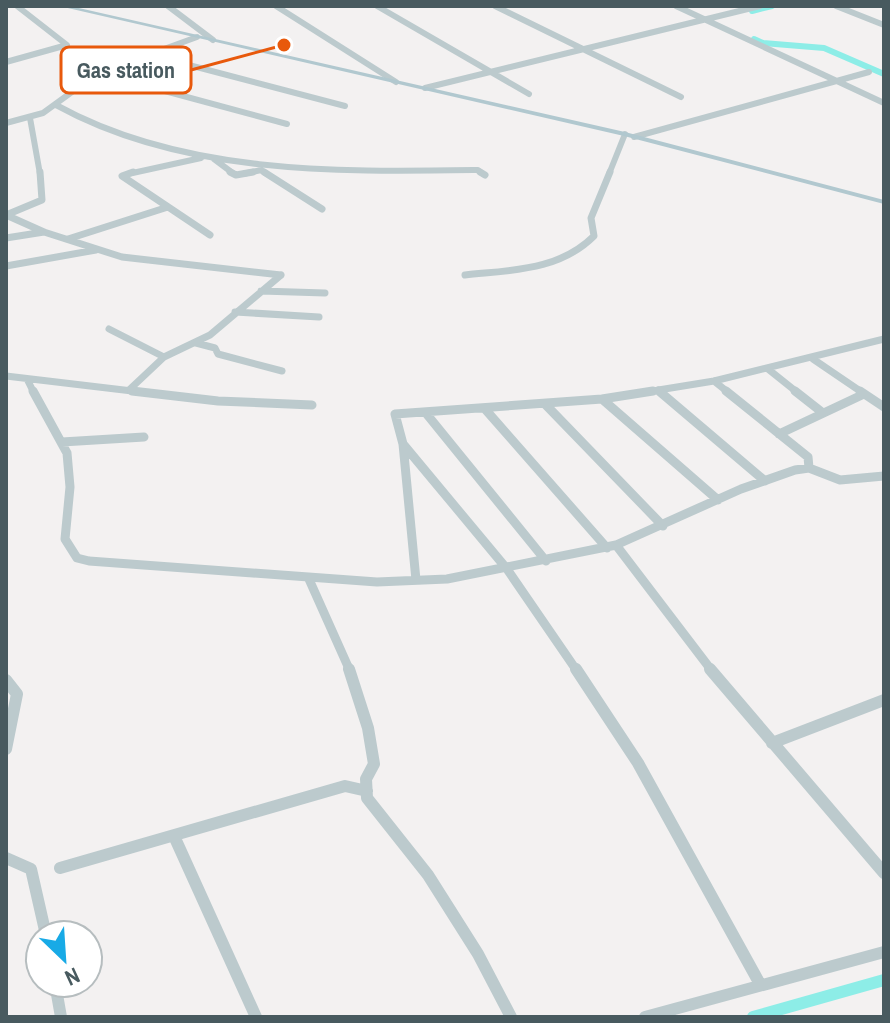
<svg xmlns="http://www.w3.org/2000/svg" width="890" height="1023" viewBox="0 0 890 1023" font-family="'Archivo Narrow',sans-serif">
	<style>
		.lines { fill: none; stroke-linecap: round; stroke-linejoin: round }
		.canal-far1 { stroke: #8dede7; stroke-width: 6 }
		.canal { stroke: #8dede7; stroke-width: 12 }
		.minor-far3 { stroke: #bccacd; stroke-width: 6 }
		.minor-far2 { stroke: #bccacd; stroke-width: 7 }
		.minor-far1 { stroke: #bccacd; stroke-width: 9 }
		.minor { stroke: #bccacd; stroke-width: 12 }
		.major { fill: #b1c8cf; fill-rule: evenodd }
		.leader { fill: none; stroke: #e8590c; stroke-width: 3 }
		.callout-dot { fill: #e8590c; stroke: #fff; stroke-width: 3 }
		.callout { fill: #fff; stroke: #e8590c; stroke-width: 3 }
		.callout-label { font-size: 22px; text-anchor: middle; font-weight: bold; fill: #485a5f }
	</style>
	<rect width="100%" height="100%" fill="#f3f1f1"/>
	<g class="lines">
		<path class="canal-far1" d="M752 11 772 6
			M754 39 763 43 824 48 884 74"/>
		<path class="canal" d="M753 1017 884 980"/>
		<path class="minor-far3" d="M168 6 213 40
			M276 6 396 82
			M377 6 529 94
			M495 6 681 97
			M676 6 884 103
			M836 6 884 25
			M147 54 345 106
			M6 62 67 45 17 6
			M98 73 287 124
			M425 88 760 6
			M56 105C183 175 337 172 478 170L483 174
			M30 118 40 174
			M6 123 43 113 98 73 197 37
			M634 137 869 72
			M214 159 234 174
			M128 174 201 158
			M243 174 261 170 267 174
			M609 174 625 134"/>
		<path class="minor-far2" d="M133 172 122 176 210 235
			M230 172 236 175 253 172
			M264 172 322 209
			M480 172 485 175
			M6 215 44 232 122 257 281 275
			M6 215 42 200 40 172
			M6 238 44 232
			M68 239 168 207
			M6 266 96 250
			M465 275C511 270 559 271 594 236L591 218 610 172
			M261 291 325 293
			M235 312 319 317
			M109 329 164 357
			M196 343 215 348 218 354 282 371
			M813 359 863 393
			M768 369 798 393
			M6 376 149 393
			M27 379 34 393
			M714 381 729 393
			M129 390 164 357 210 335 281 275
			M658 390 661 393
			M640 393 714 381 884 339"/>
		<path class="minor-far1" d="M33 391 67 453 70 487 65 539 77 558 89 561 377 582 447 579 616 545 741 489 795 470 809 468 840 480 884 476
			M132 391 218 401 312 405
			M659 391 765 481
			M726 391 808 457 809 468
			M795 391 823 413
			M860 391 884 407
			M602 399 718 500
			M545 404 663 526
			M485 409 607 548
			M425 412 546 561
			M779 434 864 394
			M62 442 144 437
			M403 444 507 569 577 671
			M616 545 712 671
			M308 577 350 671
			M416 580 403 444 395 414 602 399 653 391"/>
		<path class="minor" d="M349 669 368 728 374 764 366 779 367 798 428 875 478 954 511 1017
			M576 669 638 763 760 984
			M710 669 884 873
			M6 680 17 694 6 749
			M772 743 884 700
			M174 836 256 1017
			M6 858 31 869 46 935
			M60 868 345 786 367 791
			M55 983 61 1017
			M645 1017 884 952"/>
		<path class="major" d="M59 6H70L625 132 884 200V204L624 136Z"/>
	</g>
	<path class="leader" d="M284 45L191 70"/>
	<circle class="callout-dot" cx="284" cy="45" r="8"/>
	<rect class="callout" x="61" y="47" width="130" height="46" rx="8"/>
	<g class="callout-label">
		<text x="126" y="78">Gas station</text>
	</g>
	<rect width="890" height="1023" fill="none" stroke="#485a5f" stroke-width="16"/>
	<g transform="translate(64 959) rotate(155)"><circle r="38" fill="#ffffff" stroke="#b6bdbf" stroke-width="2"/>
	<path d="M0-6L14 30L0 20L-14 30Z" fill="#18aae6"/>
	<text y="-12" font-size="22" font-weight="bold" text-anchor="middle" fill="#485a5f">N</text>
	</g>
</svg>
